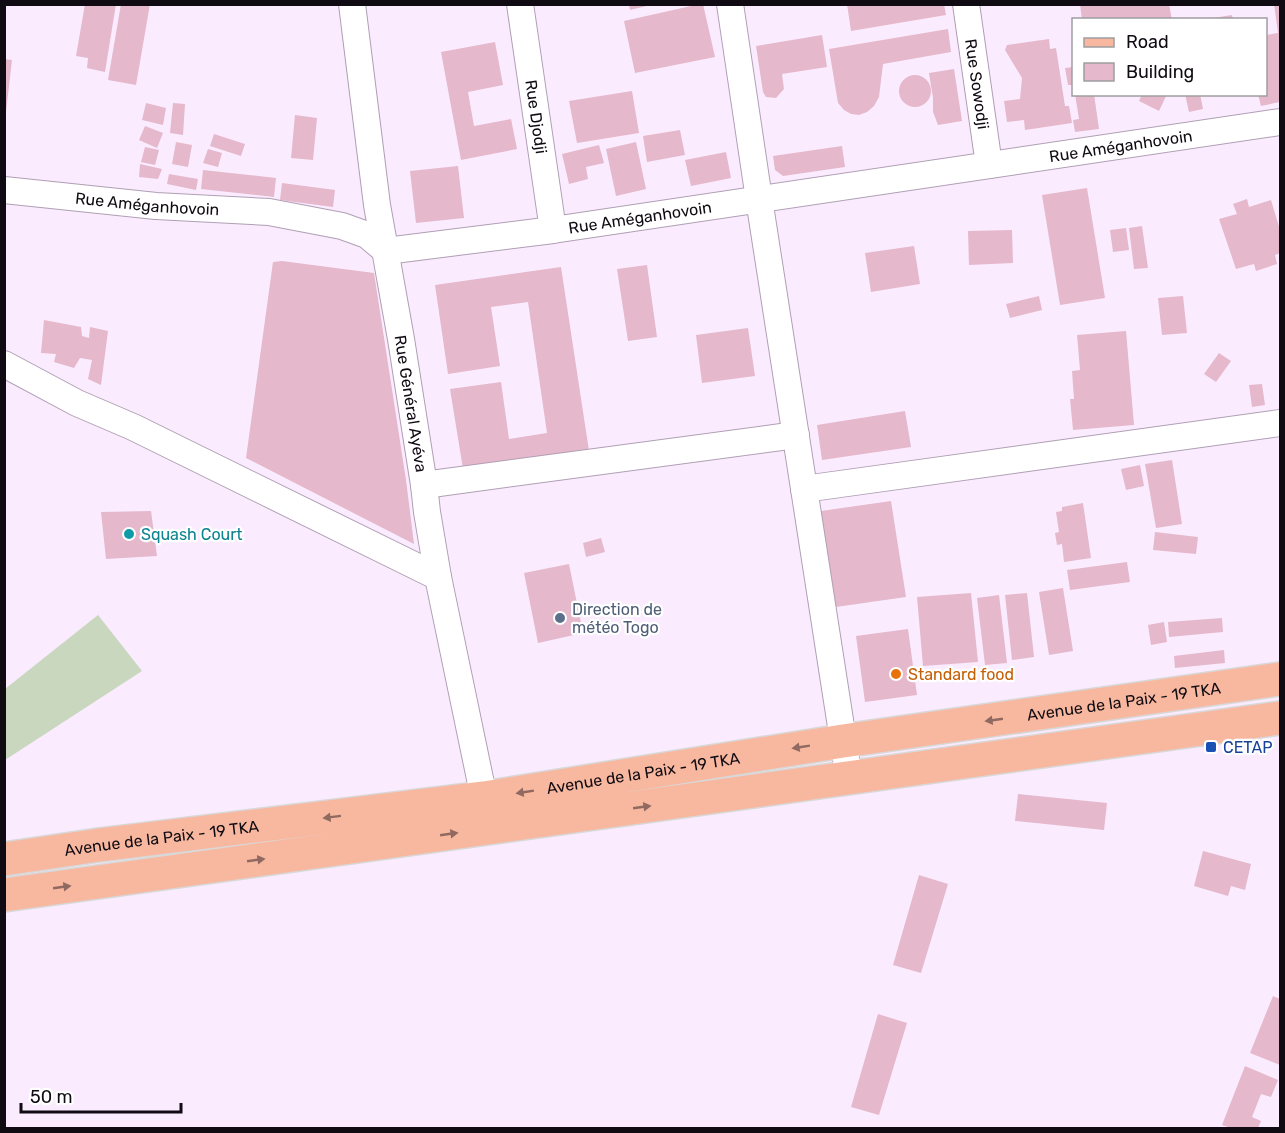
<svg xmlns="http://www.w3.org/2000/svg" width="1285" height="1133" viewBox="0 0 1285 1133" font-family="Rubik,sans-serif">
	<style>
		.pitch { fill: #c8d7be }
		.building { fill: #e5b8cc }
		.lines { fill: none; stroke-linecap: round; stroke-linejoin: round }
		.minor-casing { stroke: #b09fb4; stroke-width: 28 }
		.major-casing { stroke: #d9d8d9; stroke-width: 36 }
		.minor { stroke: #fff; stroke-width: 26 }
		.major { stroke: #f8b89f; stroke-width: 33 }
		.oneway { fill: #906a60 }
		.culture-dot { fill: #0f9aa8; stroke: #fff; stroke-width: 2 }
		.service-dot { fill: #5c6f8a; stroke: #fff; stroke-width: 2 }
		.food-dot { fill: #e8710a; stroke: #fff; stroke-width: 2 }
		.transit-dot { fill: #1a4fb4; stroke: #fff; stroke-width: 2 }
		.labels { text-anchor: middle; stroke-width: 4.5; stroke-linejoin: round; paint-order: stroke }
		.street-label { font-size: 16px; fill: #100b12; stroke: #fff }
		.culture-label { font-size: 16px; fill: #0d838f; stroke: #fff; text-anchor: start }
		.service-label { font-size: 16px; fill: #4e5e75; stroke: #fff; text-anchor: start }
		.food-label { font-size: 16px; fill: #c56008; stroke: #fff; text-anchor: start }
		.transit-label { font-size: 16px; fill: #164399; stroke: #fff; text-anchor: start }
	</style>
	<rect width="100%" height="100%" fill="#faecfe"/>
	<path class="pitch" d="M98 615 142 671 5 760V689Z"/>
	<path class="building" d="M85 4H116L105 72 87 68 88 58 76 56Z
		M121 4H150L136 85 108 80Z
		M629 4H651V5L630 10Z
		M700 4H703L715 57 635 73 624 21Z
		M847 4H944L946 15 851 31Z
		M1080 4H1169L1172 20H1082Z
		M1274 4H1280V102L1261 106 1258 94H1266V35L1278 33Z
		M1232 15 1233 20H1213V18Z
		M948 29 951 52 883 64 879 97 874 106 867 112 859 115 851 114 844 110 838 103 829 49Z
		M822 35 827 67 782 74 784 89 776 98 766 97 763 92 756 46Z
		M1049 39 1050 49 1056 48 1065 106H1069L1072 123 1025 130 1024 120 1007 122 1004 101 1020 99 1022 78 1005 50 1007 45Z
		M495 42 503 85 468 92 474 126 511 119 517 149 461 160 441 52Z
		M4 59 12 60 6 112H4Z
		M1074 67V85H1068L1065 68Z
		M954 69 962 121 938 125 933 112V98L929 73Z
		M899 91a16 16 0 1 1 32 0a16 16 0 1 1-32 0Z
		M632 91 639 133 577 143 569 101Z
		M1075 94H1094L1099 129 1075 132 1073 120 1079 119Z
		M1142 94H1167L1159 111 1139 101Z
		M1185 94H1200L1203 109 1189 112Z
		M146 103 166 108 163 125 142 120Z
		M173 103 185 104 183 135 170 133Z
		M295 115 317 118 313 160 291 158Z
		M145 126 163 133 157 148 139 140Z
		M680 130 685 155 647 162 643 136Z
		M214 134 245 144 241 156 210 146Z
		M176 142 192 145 188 167 172 164Z
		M636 142 646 189 616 196 606 149Z
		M599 145 604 163 586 167 588 179 569 184 562 154Z
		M842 146 845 167 783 176 775 170 773 156Z
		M145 147 159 150 155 165 141 162Z
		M208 149 222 153 218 167 203 163Z
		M726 152 731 178 691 186 685 160Z
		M140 164 162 169 158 179 139 177Z
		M458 166 464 218 416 223 410 171Z
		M203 170 276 178 274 197 201 189Z
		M169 174 198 179 196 190 167 184Z
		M282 183 335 190 333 207 280 200Z
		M1087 188 1105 298 1060 305 1042 195Z
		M1247 199 1249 207 1271 200 1280 230V253L1275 255 1277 264 1256 271 1254 264 1236 269 1219 219 1237 214 1233 204Z
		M1142 226 1148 268 1134 269 1129 228Z
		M1126 228 1129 250 1113 252 1110 230Z
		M1012 230 1013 263 969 265 968 231Z
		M914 246 920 284 871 292 865 253Z
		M282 261 374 273 406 480 414 544 246 458 273 262Z
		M647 265 657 337 628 341 617 269Z
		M561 267 589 451 463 469 450 389 501 382 509 439 547 433 528 302 491 307 500 366 448 374 435 285Z
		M1039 296 1042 310 1010 318 1006 304Z
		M1183 296 1187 333 1162 335 1158 298Z
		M44 320 81 327 82 336 89 338 90 327 108 331 101 385 88 379 92 360 80 358 74 368 54 362 56 354 41 353Z
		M748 328 755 376 702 383 696 335Z
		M1126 331 1134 425 1073 430 1070 399H1074L1072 371 1080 370 1077 335Z
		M1219 353 1231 361 1216 382 1204 374Z
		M1262 384 1265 405 1252 407 1249 385Z
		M905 411 911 447 822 460 817 425Z
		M1172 460 1182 524 1156 528 1145 464Z
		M1140 465 1144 486 1126 490 1121 469Z
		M891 501 906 597 836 607 821 511Z
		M1083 503 1091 558 1064 562 1062 544 1057 545 1055 533 1059 532 1056 512 1062 511V507Z
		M151 511 157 556 106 559 101 512Z
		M1155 532 1198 537 1196 554 1153 550Z
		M601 538 605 552 586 557 583 543Z
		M1127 562 1130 582 1070 590 1067 570Z
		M569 564 583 633 538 643 524 573Z
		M1063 588 1073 651 1049 655 1039 592Z
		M971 593 978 662 923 666 917 597Z
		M1027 593 1034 657 1012 660 1005 595Z
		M999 595 1007 663 985 665 977 598Z
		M1222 618 1223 632 1169 637 1168 622Z
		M1164 622 1167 642 1151 645 1148 625Z
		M908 629 917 695 865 702 856 636Z
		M1224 650 1225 663 1175 668 1174 656Z
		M1018 794 1107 803 1104 830 1015 821Z
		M1203 851 1251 864 1245 890 1231 886 1228 896 1194 886Z
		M919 875 948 884 921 973 893 965Z
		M1273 996 1280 999V1065L1250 1053Z
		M878 1014 907 1023 879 1115 851 1107Z
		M1245 1066 1278 1080 1271 1097 1261 1094 1252 1117 1261 1121 1258 1128H1231L1222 1125Z"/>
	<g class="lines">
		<g class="minor-casing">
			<g id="minor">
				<path id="s1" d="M352 4 377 205 401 339 424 485 427 512 438 577 484 798"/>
				<path id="s2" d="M520 4 553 230"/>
				<path d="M730 4 759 199 849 778"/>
				<path id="s3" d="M966 4 989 165"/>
				<path id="s4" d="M4 190 156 206 269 212 342 226 367 235 386 251 553 230 1280 122"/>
				<path d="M4 364 77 403 133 427 438 577"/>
				<path d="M424 485 796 435"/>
				<path d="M804 489 1280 423"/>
			</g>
		</g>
		<g class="major-casing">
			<g id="major">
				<path id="s5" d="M4 859 99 845 484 798 843 741 1280 679"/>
				<path d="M4 895 1280 718"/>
			</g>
		</g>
		<use href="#minor" class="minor"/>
		<use href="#major" class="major"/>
	</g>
	<defs><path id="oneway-solid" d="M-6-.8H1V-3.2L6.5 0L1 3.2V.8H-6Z" transform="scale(1.5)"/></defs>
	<g class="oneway">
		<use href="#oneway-solid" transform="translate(994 720) rotate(172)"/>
		<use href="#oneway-solid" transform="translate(801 747) rotate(171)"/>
		<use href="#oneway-solid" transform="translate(525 792) rotate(171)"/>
		<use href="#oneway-solid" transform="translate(642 807) rotate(-8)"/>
		<use href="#oneway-solid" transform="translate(332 817) rotate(173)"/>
		<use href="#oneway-solid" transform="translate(449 834) rotate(-8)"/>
		<use href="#oneway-solid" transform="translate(256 860) rotate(-8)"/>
		<use href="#oneway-solid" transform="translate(62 887) rotate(-8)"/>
	</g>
	<circle class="culture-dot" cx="129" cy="534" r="6"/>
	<circle class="service-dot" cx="560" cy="618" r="6"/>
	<circle class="food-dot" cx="896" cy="674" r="6"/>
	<rect class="transit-dot" x="1205" y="741" width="12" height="12" rx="3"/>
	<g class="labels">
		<g class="street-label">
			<text dy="6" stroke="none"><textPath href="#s3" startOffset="81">Rue Sowodji</textPath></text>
			<text dy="6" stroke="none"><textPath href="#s2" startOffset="114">Rue Djodji</textPath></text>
			<text dy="6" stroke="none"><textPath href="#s4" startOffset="1134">Rue Améganhovoin</textPath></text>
			<text dy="6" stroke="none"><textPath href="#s4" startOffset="144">Rue Améganhovoin</textPath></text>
			<text dy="6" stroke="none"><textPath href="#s4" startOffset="648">Rue Améganhovoin</textPath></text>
			<text dy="6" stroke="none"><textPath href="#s1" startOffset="404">Rue Général Ayéva</textPath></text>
			<text dy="6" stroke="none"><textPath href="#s5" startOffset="1131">Avenue de la Paix - 19 TKA</textPath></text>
			<text dy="6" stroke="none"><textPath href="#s5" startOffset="645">Avenue de la Paix - 19 TKA</textPath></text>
			<text dy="6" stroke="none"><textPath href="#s5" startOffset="159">Avenue de la Paix - 19 TKA</textPath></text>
		</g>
		<g class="culture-label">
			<text x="141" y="540">Squash Court</text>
		</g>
		<g class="service-label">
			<text x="572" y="615">Direction de<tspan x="572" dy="18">météo Togo</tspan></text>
		</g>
		<g class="food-label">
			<text x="908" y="680">Standard food</text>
		</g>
		<g class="transit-label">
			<text x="1223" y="753">CETAP</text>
		</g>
	</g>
	<rect width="1285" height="1133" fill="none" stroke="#100b12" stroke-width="12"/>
	<rect x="1072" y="18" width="195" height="78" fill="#ffffff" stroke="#9f9da0" stroke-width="1.5"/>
	<rect x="1084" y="38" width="30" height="9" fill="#f8b89f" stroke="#9f9da0" stroke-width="1.5"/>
	<text x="1126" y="48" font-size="18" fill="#100b12">Road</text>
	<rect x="1084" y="63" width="30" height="18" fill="#e5b8cc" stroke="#9f9da0" stroke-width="1.5"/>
	<text x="1126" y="78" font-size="18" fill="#100b12">Building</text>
	<path d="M21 1103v9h160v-9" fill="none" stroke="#100b12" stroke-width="3"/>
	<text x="30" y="1103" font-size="18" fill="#100b12" stroke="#ffffff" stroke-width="4.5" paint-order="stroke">50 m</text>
</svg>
